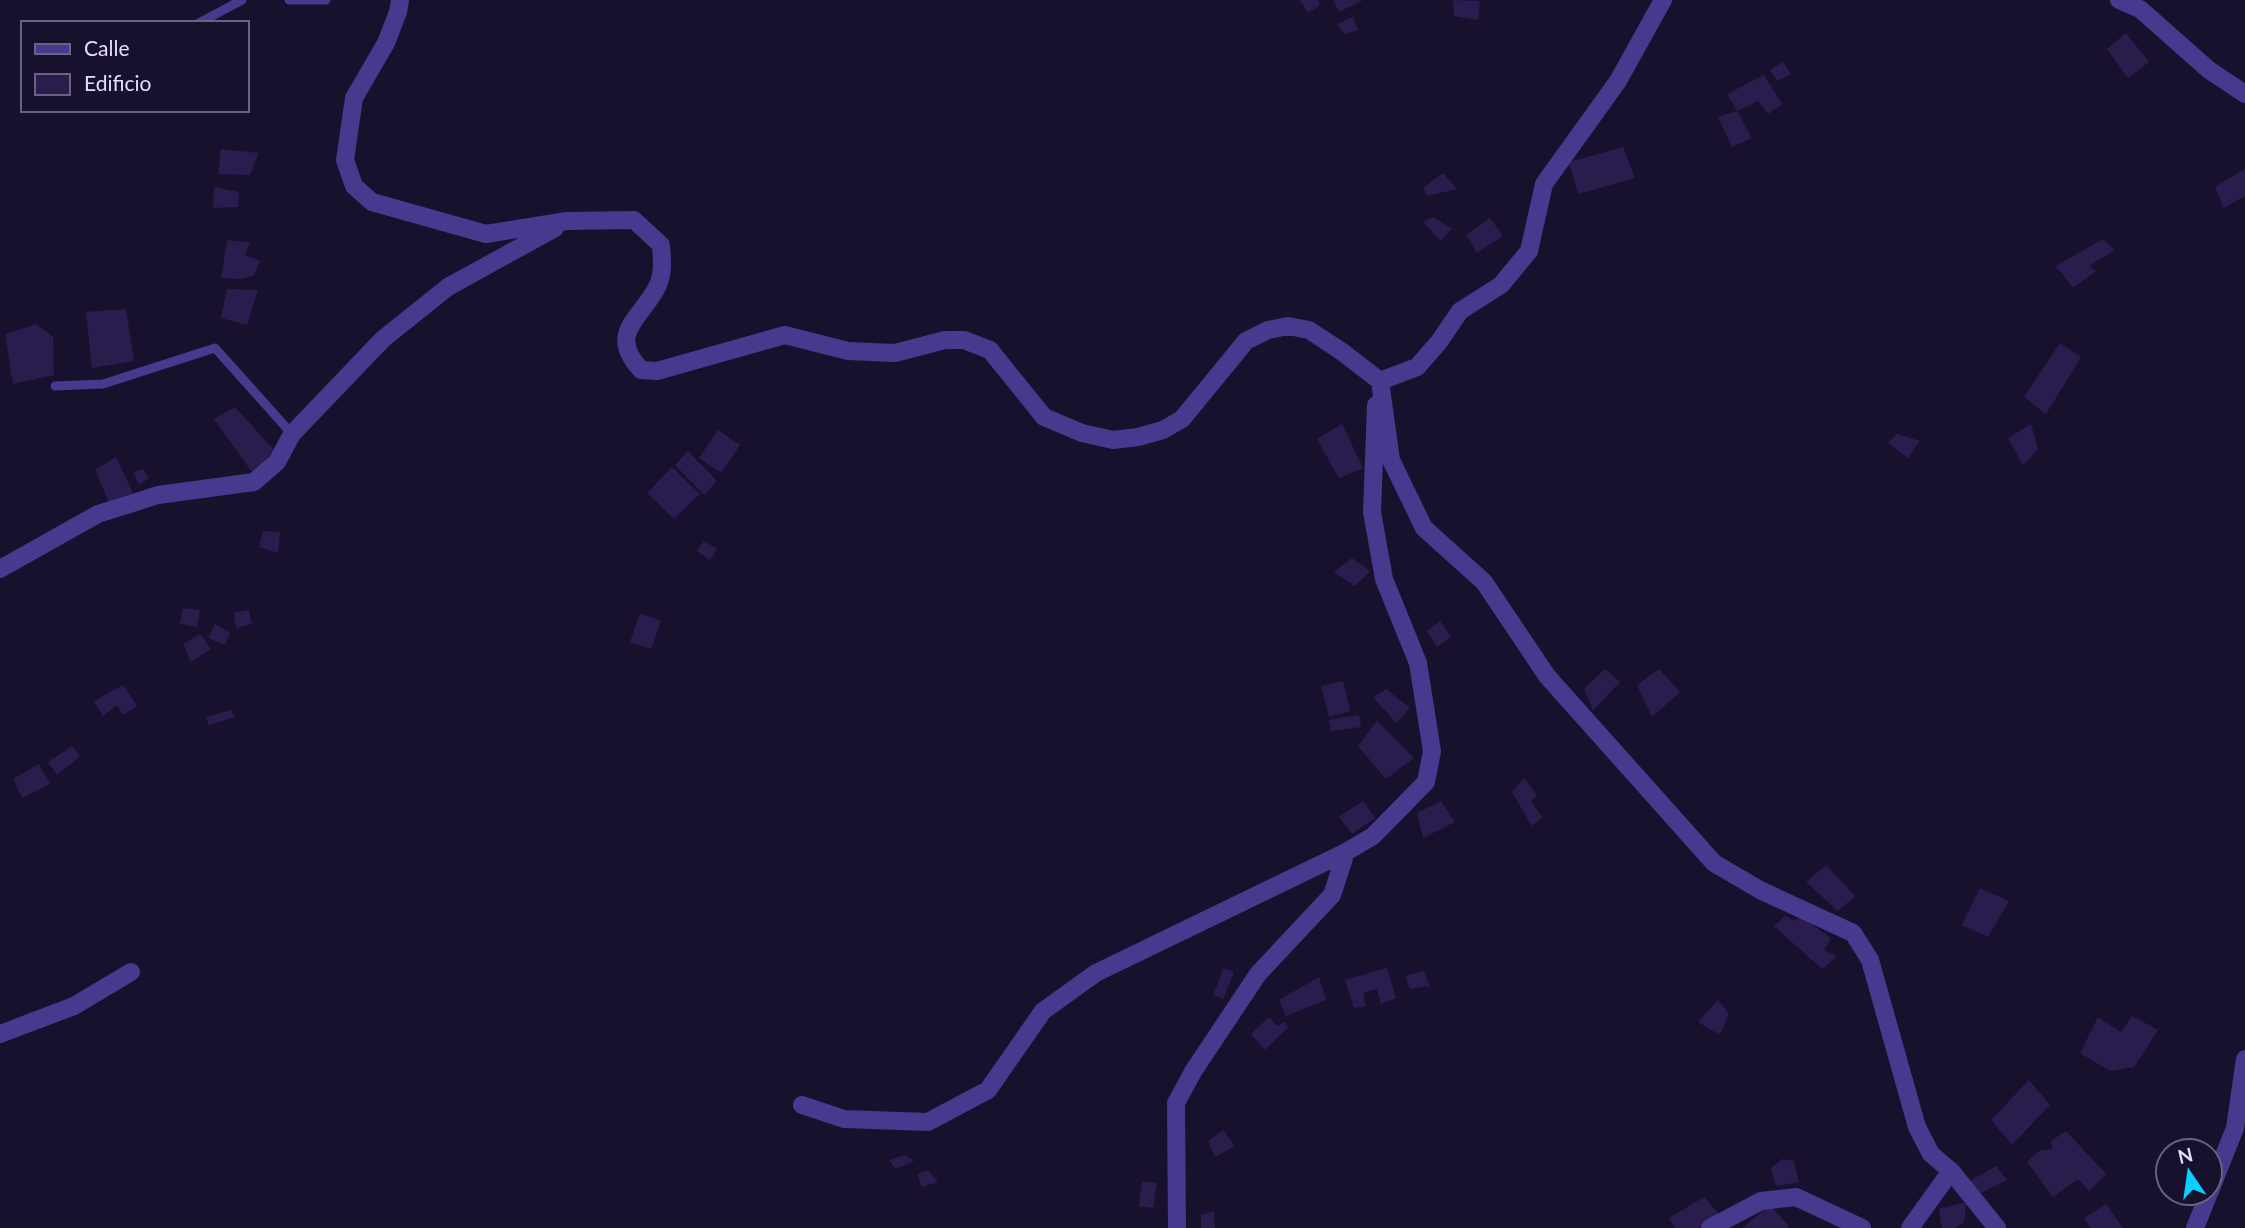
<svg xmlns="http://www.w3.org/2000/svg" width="2245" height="1228" viewBox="0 0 2245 1228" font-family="Lato,sans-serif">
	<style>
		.building { fill: #2b1c4e }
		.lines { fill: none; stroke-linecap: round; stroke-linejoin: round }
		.lane { stroke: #453a8d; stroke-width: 9 }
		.street { stroke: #453a8d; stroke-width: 18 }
	</style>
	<rect width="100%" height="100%" fill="#18112d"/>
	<path class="building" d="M1300 0H1318L1320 5 1308 13Z
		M1333 0H1363L1339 12Z
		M1453 0 1480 1 1478 20 1454 16Z
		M1353 17 1358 30 1345 34 1337 24Z
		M2126 33 2149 62 2128 78 2107 49Z
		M1783 62 1791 74 1777 81 1770 70Z
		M1764 75 1782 104 1768 114 1758 101 1737 111 1752 138 1732 147 1718 117 1737 111 1727 94Z
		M1623 147 1635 178 1578 194 1569 162Z
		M221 149 259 153 250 175 218 174Z
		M2245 169V196L2224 208 2215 187Z
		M1443 173 1457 189 1427 196 1423 188Z
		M214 187 239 192 238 207 213 208Z
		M1433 217 1452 229 1441 241 1423 222Z
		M1490 218 1503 236 1477 253 1466 235Z
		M2103 239 2115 250 2089 266 2096 271 2073 288 2056 266Z
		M227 240 250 243 245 255 260 261 254 275 242 279 221 278Z
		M227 289 258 290 247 325 221 318Z
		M126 309 134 361 92 368 86 312Z
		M36 324 53 337 54 375 13 384 5 334Z
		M2060 343 2081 357 2046 414 2024 397Z
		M235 407 274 450 254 475 214 419Z
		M1342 424 1363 468 1339 478 1317 439Z
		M2031 424 2038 449 2023 465 2008 438Z
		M718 430 740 445 721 473 699 458Z
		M1897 434 1920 441 1908 458 1888 443Z
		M688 451 717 481 704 495 675 465Z
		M116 457 133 493 109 502 95 470Z
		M672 467 700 494 674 519 647 493Z
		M143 469 149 478 139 485 133 472Z
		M263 531 280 532 278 553 259 547Z
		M704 541 717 549 710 560 697 551Z
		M1352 558 1370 571 1355 586 1334 572Z
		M183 608 200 610 197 627 180 624Z
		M249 610 252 624 236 628 234 613Z
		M640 613 661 621 651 649 630 642Z
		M1440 621 1451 637 1437 647 1427 631Z
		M215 624 230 633 225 645 208 638Z
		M200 634 211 649 191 662 183 644Z
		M1605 669 1620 682 1593 710 1584 689Z
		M1659 669 1680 692 1652 717 1637 685Z
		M1343 681 1350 711 1329 717 1321 686Z
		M123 685 137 706 123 715 117 705 103 716 94 701Z
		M1386 689 1410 708 1396 723 1373 697Z
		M231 710 235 717 209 725 206 717Z
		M1359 715 1361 727 1331 731 1329 720Z
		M1377 721 1414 758 1386 779 1358 746Z
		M72 746 80 756 57 775 48 762Z
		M39 764 50 784 22 798 13 779Z
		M1524 778 1537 795 1531 801 1542 817 1532 826 1512 792Z
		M1363 801 1375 818 1352 834 1339 817Z
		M1441 801 1455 822 1423 838 1417 813Z
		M1826 865 1855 896 1838 911 1806 882Z
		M1980 888 2009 901 1988 937 1962 925Z
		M1785 916 1795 921 1800 916 1831 938 1824 950 1837 956 1822 969 1774 926Z
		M1224 968 1234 972 1223 999 1213 995Z
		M1387 968 1396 998 1381 1004 1377 989 1363 993 1366 1006 1354 1008 1345 980Z
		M1424 971 1430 986 1410 989 1405 976Z
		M1319 977 1326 1000 1286 1016 1279 1000Z
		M1718 1000 1729 1014 1720 1035 1698 1022Z
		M2132 1016 2158 1030 2134 1067 2110 1071 2080 1053 2098 1017 2121 1032Z
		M1269 1017 1277 1026 1284 1022 1288 1027 1265 1050 1251 1034Z
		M2029 1080 2050 1105 2012 1145 1991 1120Z
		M1223 1130 1235 1146 1215 1157 1208 1141Z
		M2066 1131 2106 1174 2089 1191 2078 1179 2053 1197 2027 1162 2039 1151 2052 1149 2051 1141Z
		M905 1155 914 1161 896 1169 889 1160Z
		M1782 1159 1794 1161 1799 1182 1776 1186 1771 1168Z
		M1996 1166 2007 1180 1979 1194 1970 1181Z
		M928 1170 938 1182 922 1187 917 1174Z
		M1142 1181 1157 1183 1153 1208 1139 1206Z
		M1704 1197 1719 1214 1698 1228H1675L1669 1218Z
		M1966 1202 1964 1222 1955 1228H1942L1939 1209Z
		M2106 1204 2123 1228H2091L2084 1218Z
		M1770 1205 1789 1226 1787 1228H1742Z
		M1214 1211 1215 1228H1201V1215Z"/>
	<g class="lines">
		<path class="lane" d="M289 0H326
			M199 23 242 0
			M55 386 103 384 215 348 292 434"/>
		<path class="street" d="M400 0 398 12 386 43 354 98 345 160 354 186 372 202 486 234 567 221 634 220 661 245C662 261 664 274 656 289 638 321 608 334 641 370L657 371 785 335 848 351 895 353 945 340H964L990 350 1044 417 1082 433 1113 440 1138 437 1163 430 1182 419 1246 341 1268 330 1288 326 1309 330 1341 351 1380 381 1391 460 1424 528 1484 582 1547 676 1714 863 1760 890 1853 933 1870 960 1917 1127 1931 1154 1951 1171 1997 1228
			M2119 0 2140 9 2209 70 2245 94
			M1380 381 1417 367 1439 342 1460 311 1501 285 1529 251 1544 184 1618 81 1663 0
			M0 569 98 514 158 495 254 482 277 462 292 434 383 339 448 287 555 228
			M0 1034 74 1006 131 972
			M802 1105 844 1119 928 1122 988 1090 1043 1011 1096 973 1346 852 1373 836 1426 782 1432 751 1418 663 1384 579 1372 512 1376 405
			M2210 1191 2235 1128 2245 1059
			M1177 1228 1176 1103 1194 1070 1258 974 1332 895 1346 852
			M1710 1228 1761 1201 1796 1197 1862 1228
			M1910 1228 1951 1171
			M2195 1228 2209 1193"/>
	</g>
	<rect x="21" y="21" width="228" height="91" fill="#18112d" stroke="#6a6281" stroke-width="2"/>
	<rect x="35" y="44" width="35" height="10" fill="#453a8d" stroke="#6a6281" stroke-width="2"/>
	<text x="84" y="56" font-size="21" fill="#e4dcff">Calle</text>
	<rect x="35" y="74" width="35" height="21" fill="#2b1c4e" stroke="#6a6281" stroke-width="2"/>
	<text x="84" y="91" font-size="21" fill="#e4dcff">Edificio</text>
	<g transform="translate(2189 1172) rotate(347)"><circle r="33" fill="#18112d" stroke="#6a6281" stroke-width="2"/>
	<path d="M0-5L12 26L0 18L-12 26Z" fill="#08cfff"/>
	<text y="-10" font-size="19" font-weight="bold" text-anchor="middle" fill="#e4dcff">N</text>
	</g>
</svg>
